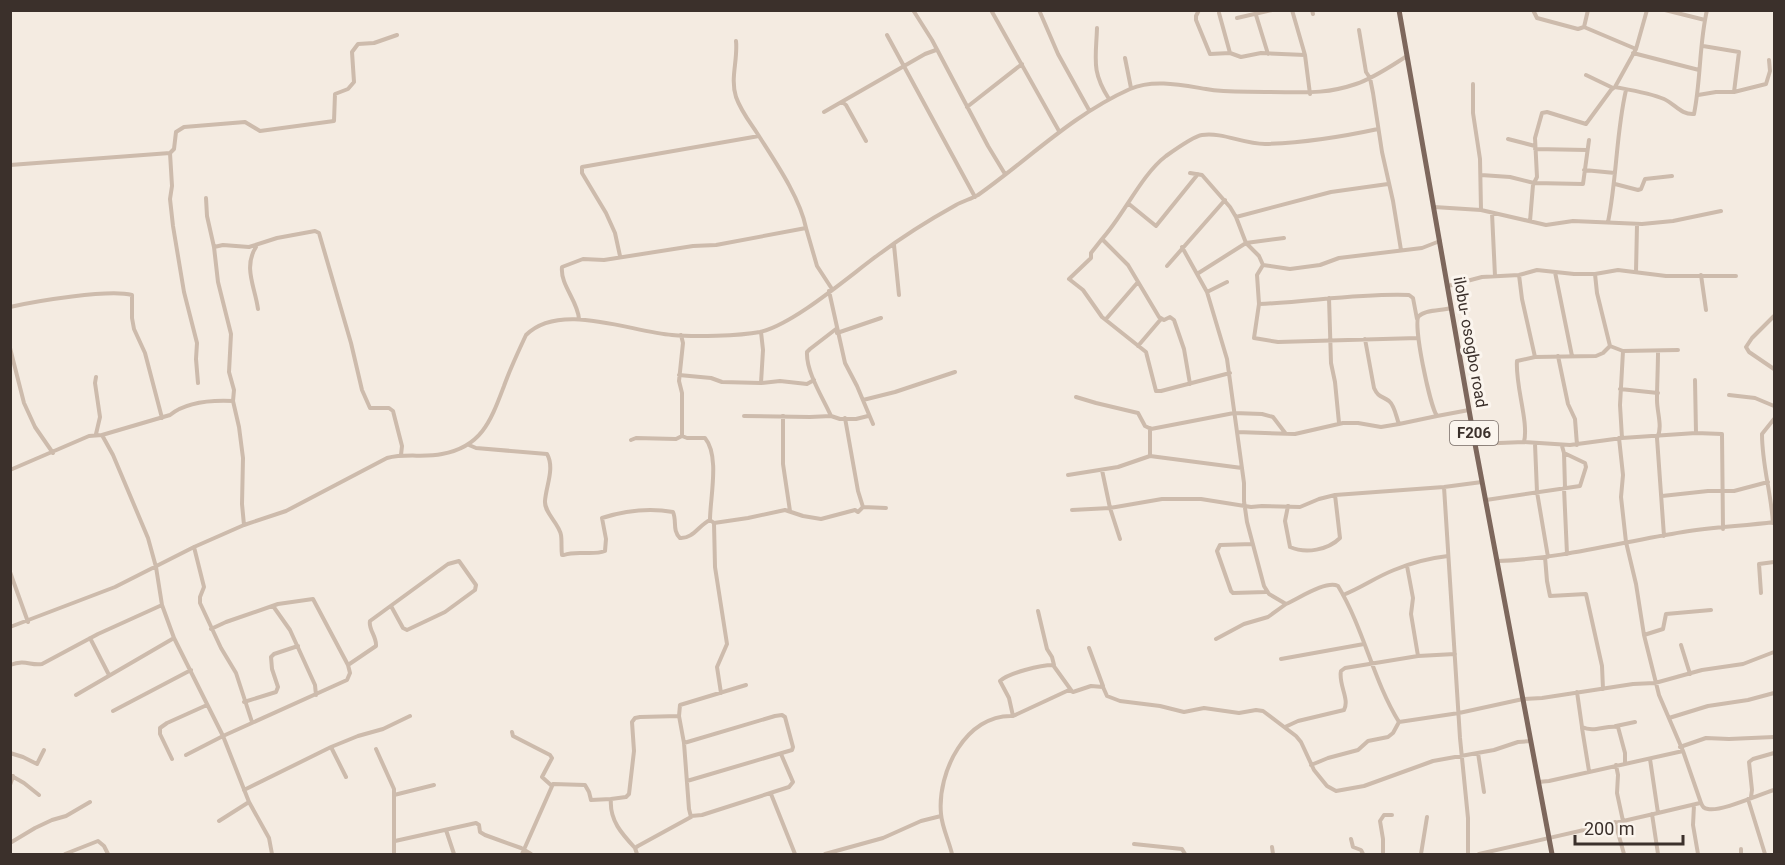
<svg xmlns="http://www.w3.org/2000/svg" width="1785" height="865" viewBox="0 0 1785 865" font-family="Roboto,sans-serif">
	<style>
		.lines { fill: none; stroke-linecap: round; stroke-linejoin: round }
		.minor { stroke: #cdbbac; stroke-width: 4 }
		.major { stroke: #7d675c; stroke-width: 5 }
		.labels { text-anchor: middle; stroke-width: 6; stroke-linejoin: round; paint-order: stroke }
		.shield { fill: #fbf5ee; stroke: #756b66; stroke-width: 1.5 }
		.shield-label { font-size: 15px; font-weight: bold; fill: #3b302b }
		.street-label { font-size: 16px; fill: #3b302b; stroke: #fbf5ee }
	</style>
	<rect width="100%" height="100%" fill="#f4ebe1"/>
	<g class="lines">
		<path class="minor" d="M913 10 932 40 988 146 1005 174
			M991 10 1059 131
			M1039 10 1058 54 1089 110
			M1199 10 1196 16V20L1210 54 1230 53
			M1292 10 1305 55 1310 94
			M1312 10 1313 14
			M1533 10 1537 18 1578 29 1584 27 1636 49
			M1647 10 1636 49 1615 87C1631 90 1650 93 1664 99 1675 104 1681 115 1694 114 1701 80 1699 44 1707 10
			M1665 10 1705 20
			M1219 13 1230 53 1241 57 1261 53 1305 55
			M1256 15 1268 54
			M1237 18 1272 10
			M1584 27 1588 10
			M1097 28C1096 59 1091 71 1109 99
			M1359 30 1366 72 1370 78 1373 93 1382 152 1393 201 1401 250
			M887 35 975 197
			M736 41C738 60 730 78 736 97 741 111 749 121 757 133 774 160 800 197 806 228
			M1703 46 1739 52 1734 92
			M1633 53 1699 70
			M1125 58 1131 88
			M1586 75 1613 88
			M1473 84V113L1480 159 1481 210
			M1698 95 1716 92H1734L1766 84 1770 71 1769 60
			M842 102 846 105 866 141
			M967 107 1022 64
			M824 112 925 54 936 50
			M1508 139 1535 146
			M1535 149 1587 150
			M170 153 172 186 170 199 173 226 184 292 197 343 196 359 198 383
			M10 165 170 153 174 149 176 132 184 127 245 122 260 131 334 121 335 94 348 89 354 82 352 52 358 44 374 43 397 35
			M1584 170 1615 173
			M1190 173 1202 175 1230 207 1236 217 1246 243 1259 256 1263 265 1257 275 1259 304 1254 338 1278 342 1418 338
			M1481 175 1510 177 1534 183 1583 184 1589 140
			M1615 184 1638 190 1641 189 1645 179 1672 176
			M206 198 207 216 214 247
			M1129 204 1156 226 1198 174
			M1434 207 1481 210 1546 225 1573 221 1642 224 1673 221 1721 211
			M1492 213 1495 276
			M1236 217 1331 192 1388 184
			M1530 221 1533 185 1537 177 1535 138 1542 113 1547 112 1586 124 1611 90 1615 87
			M1608 222C1617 178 1616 133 1626 90
			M1102 239 1091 253V258L1069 279 1083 290 1102 317 1146 352 1156 391H1161L1230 373
			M894 245 899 295
			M256 247C243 267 255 287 258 309
			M1182 247 1207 292 1227 359 1244 483V501L1247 522 1264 586 1269 594 1286 604C1298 599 1326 580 1338 586 1364 629 1373 680 1399 722L1393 733 1388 737 1368 741 1358 750 1328 758 1311 765
			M620 256 615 233 606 213 582 173V167L759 136
			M1263 265 1290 269 1320 265 1339 258 1422 248 1440 241
			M1167 266 1225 200
			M1555 272 1572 356
			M1636 272 1637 225
			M1197 274 1246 243 1284 238
			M1595 274 1597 293 1610 346 1623 351 1678 350
			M1519 275 1522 299 1535 357
			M1701 275 1706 310
			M1448 286 1482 277 1519 275 1537 270 1574 274H1595L1618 270 1666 276H1736
			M829 291 845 363 857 386 873 424
			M1207 292 1227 282
			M1329 298 1331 363 1335 382 1339 423
			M1259 304C1310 302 1359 293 1409 295L1413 298 1417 319
			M10 307C36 301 109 289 132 295V318L134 329 145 353 162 418
			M1451 308C1442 311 1426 309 1419 316 1412 322 1430 406 1437 416L1469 410
			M1774 316 1752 338 1746 347 1749 352 1774 369
			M579 319C578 301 560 285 562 267L583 259 604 260 693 246 716 245 806 228 817 266 832 289
			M1106 319 1138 282
			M761 332 763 350 761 383 780 381 807 384 814 380
			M837 333 881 318
			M1365 339 1374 388C1378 397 1382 396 1389 401 1395 406 1396 417 1399 424L1437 416
			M1138 346 1161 319
			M10 348 24 403 35 427 53 453
			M1658 351C1658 367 1657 384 1657 400 1657 413 1663 427 1657 438L1664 536
			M1558 356 1568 404 1575 419 1577 445
			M679 375 711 378 722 382 761 383
			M1695 380 1696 433
			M1190 384 1184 349 1174 320 1170 317 1164 320 1159 317 1128 265 1102 239C1124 215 1141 175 1166 156 1173 151 1194 136 1202 135 1223 132 1243 144 1265 144 1303 143 1341 137 1378 129
			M1620 389 1658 393
			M1729 395 1755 398 1774 406
			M1076 397 1096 403 1138 413 1145 426 1151 429 1234 413 1262 414 1273 417 1286 434
			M863 400 895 392 955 372
			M744 416 810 417 831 416 840 419H856L868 416
			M783 416V464L790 511
			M831 416C823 398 806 372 807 352L810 349 836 329
			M845 418 858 491 863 507
			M1150 428V456
			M1237 432 1295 434 1343 423H1358L1381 427 1399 424
			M96 434 100 417 95 383 96 377
			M102 435 170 415C186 402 212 400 233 401
			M682 436 687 438H705C720 456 710 498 710 520
			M1619 438 1623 475 1621 497 1626 542 1636 584 1644 635 1659 695 1683 751 1701 803C1703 807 1703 808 1708 809 1721 812 1760 794 1774 790
			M1622 438 1620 405 1623 351
			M631 440 636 438 676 439 682 436V393L679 381 683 343 681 335
			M1524 442C1529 422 1515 385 1517 361L1535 357 1596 356 1603 353 1610 346
			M1475 444 1524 442 1570 445 1622 438 1696 433 1722 434 1723 529
			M1535 444 1537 492 1548 557
			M469 445 476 448 547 454C555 468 546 486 545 501 544 513 559 523 561 535 562 541 561 548 562 555H564C577 550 592 556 605 551L606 539 602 518C624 511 650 508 673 512 677 521 672 530 680 538 693 539 699 525 710 520L714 523 748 518 785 510 803 516 821 519 855 510 858 512 863 507 886 508
			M1564 453 1565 488
			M10 470 89 436 102 435 113 455 148 538 156 567 162 605 174 638 223 736 249 802 269 838 272 854
			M1102 470 1110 508 1120 539
			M1068 475 1118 467 1150 456 1242 468
			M1444 487 1460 738 1468 818V854
			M1564 488 1567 554
			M1662 496 1708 491H1734L1768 482
			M1486 500 1580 486 1586 467 1585 463 1564 453 1562 446
			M1288 506 1285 521 1290 547C1306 554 1328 550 1340 538L1335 495
			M1072 510 1110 508 1162 499H1201L1251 507 1262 506 1300 507 1319 499 1335 495 1444 487 1482 482
			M714 523 715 567 727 644 717 667 721 693
			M1773 523C1771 492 1762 465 1762 434L1774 419
			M244 525 242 504 243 458 239 427 233 401 234 390 229 372 231 334 218 282 214 247 223 245 249 247 277 238 315 231 319 233 351 343 362 390 370 408H389L393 411 402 446 401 455
			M1253 544 1220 545 1217 551 1231 591 1233 593 1266 592
			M194 547 204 587 200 597V603L221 648 236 673 252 722
			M1545 557 1547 581 1550 596 1586 594 1602 666 1603 689
			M1498 561C1560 559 1621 542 1683 532 1713 527 1744 526 1774 522
			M1407 566 1413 598 1411 614 1418 656
			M10 572 28 622
			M1761 593 1759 564 1774 562
			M1343 595C1361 588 1376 577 1394 570 1411 563 1430 558 1448 556
			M273 606 290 630 315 685 316 695
			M1038 611 1047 649 1052 657 1054 665
			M10 627 115 587 194 547 244 525 286 511 387 458C406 453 424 458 442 454 482 447 491 420 504 386 510 369 518 352 526 335 560 301 631 332 672 335 694 337 739 336 760 332 794 324 848 277 878 255 902 237 929 220 956 205 963 201 971 199 978 195 1029 159 1072 115 1130 89 1153 79 1181 85 1206 89 1227 93 1248 91 1269 92 1301 92 1324 95 1356 84 1374 78 1391 66 1407 56
			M1644 635 1663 629 1666 614 1711 610
			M90 638 109 675
			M1216 639 1244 624 1268 617 1286 604
			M1681 645 1690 674
			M1089 648 1103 686
			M1281 659 1364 644
			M10 665C26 659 30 666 42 664L98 634 162 605
			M348 665 376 646C377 637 368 629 370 621L448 564 459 561 476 585 475 590 445 612 407 630 403 628 391 606
			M1577 692 1582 727C1594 733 1605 725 1618 727L1625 753V763
			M76 695 174 638
			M244 702 276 692 278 687 272 669 271 657 274 654 298 646
			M113 711 191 670
			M1013 716 1009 698 1000 681C1008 673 1041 665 1053 665L1071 690
			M1669 718 1708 706 1748 700 1774 693
			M1399 722 1459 713 1523 699 1542 698 1633 684 1655 683 1702 670 1743 664 1774 652
			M1616 726 1635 722
			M1285 727 1298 721 1344 710C1350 699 1338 684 1341 671L1345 668 1418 656 1455 654
			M1582 728 1589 771
			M512 732 513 736 550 755 552 758 542 777 552 786
			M684 743 679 716 680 705 746 685
			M331 747 346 777
			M1680 747 1706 738 1729 739 1774 737
			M376 749 394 789V854
			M10 753 23 757 37 764 44 750
			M1478 753 1484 792
			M186 755 223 736 347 680 350 673 348 665 313 599 278 604 226 622 211 629
			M172 759 160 734V728L167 723 207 705
			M1650 759 1658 813 1700 803
			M1616 765 1618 775 1617 793 1623 821
			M10 775 24 783 39 795
			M1538 782 1549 781 1683 751
			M10 785 13 776
			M244 790 331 747 358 736 383 729 410 716
			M771 794 795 854
			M394 795 434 785
			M1751 797 1752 790 1749 762 1753 759 1774 753
			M1748 799 1765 854
			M1694 805 1693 825 1698 854
			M1652 814 1658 854
			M691 816 702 815 789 787 793 782 781 754
			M219 821 249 802
			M1615 822 1624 854
			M446 830 454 854
			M1351 839 1353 847 1361 850 1363 854
			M395 841 476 823 479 825 480 832 485 835 521 848 531 854
			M10 843 35 828 52 820 66 816 90 802
			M1134 844 1182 849 1185 854
			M1272 847 1273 854
			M635 848C622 834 609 820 611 799L626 797 629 794 634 751 632 722 635 718 640 717 679 716
			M1741 849V854
			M65 854 98 841 104 846 108 854
			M522 854 553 784 585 785 589 792 591 800 611 799
			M637 854 635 848 638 846 691 817 689 809 684 743 775 716 782 715 785 717 793 747 792 750 687 781
			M825 854 883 838 921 821 941 816
			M952 854C949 841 942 827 941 814 937 772 966 714 1013 716L1069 690 1073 692 1091 686 1103 687 1107 696 1120 701 1160 706 1184 712 1204 708 1239 713 1256 710 1263 711 1296 736 1301 742 1314 770 1327 786 1336 791 1364 786 1433 761 1494 750 1518 742 1531 741
			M1383 854V839L1380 821 1384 815H1392
			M1421 854 1427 817
			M1479 854 1658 813"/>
		<path class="major" d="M1399 10 1475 444 1552 854"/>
	</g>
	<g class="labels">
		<rect class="shield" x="1450" y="421" width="48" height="24" rx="4.5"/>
		<g class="shield-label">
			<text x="1474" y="438">F206</text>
		</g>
		<g class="street-label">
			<text transform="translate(1471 342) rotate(80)" y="6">ilobu- osogbo road</text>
		</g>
	</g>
	<rect width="1785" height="865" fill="none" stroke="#3b302b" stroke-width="24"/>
	<path d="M1575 835v9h108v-9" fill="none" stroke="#3b302b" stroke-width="3"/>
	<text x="1584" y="835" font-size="18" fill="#3b302b" stroke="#fbf5ee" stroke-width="4.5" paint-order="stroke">200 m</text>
</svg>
